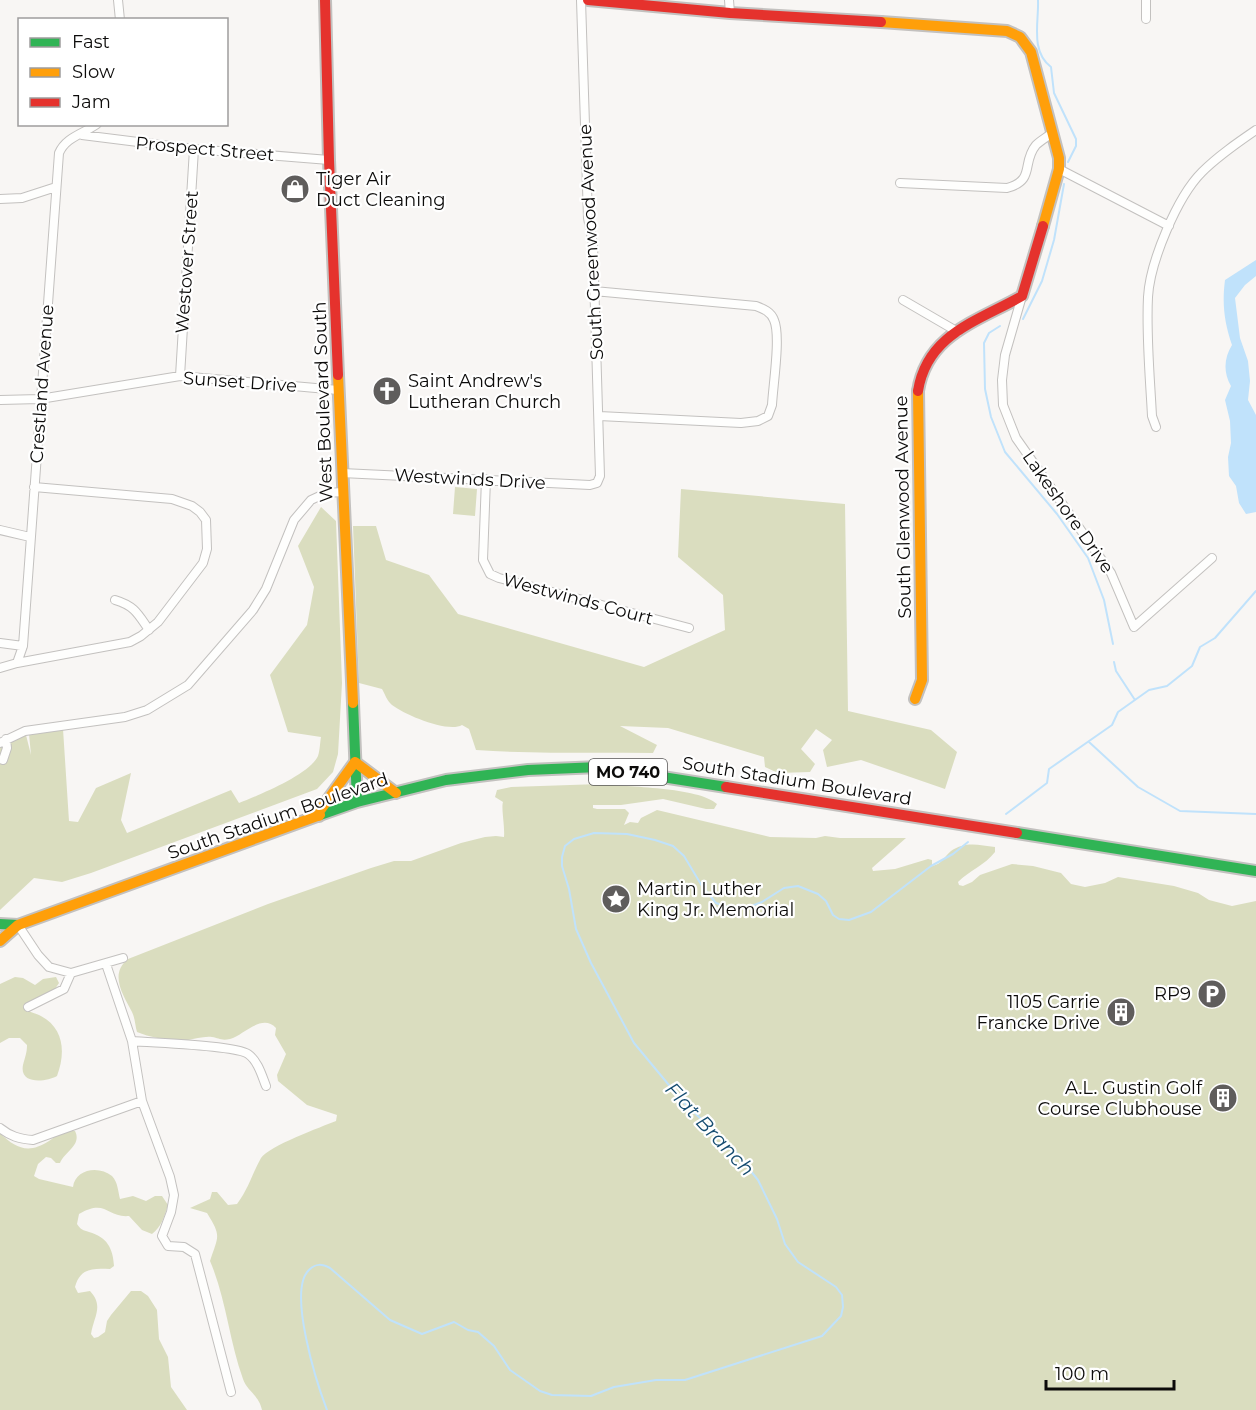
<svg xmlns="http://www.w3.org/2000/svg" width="1256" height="1410" viewBox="0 0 1256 1410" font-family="Montserrat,sans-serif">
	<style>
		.green { fill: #daddbf }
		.water { fill: #c0e2fb }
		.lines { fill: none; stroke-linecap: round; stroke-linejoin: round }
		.stream { stroke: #c0e2fb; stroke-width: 2 }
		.street-casing { stroke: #c3c1bf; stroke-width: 10 }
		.fast-casing { stroke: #c3c1bf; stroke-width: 14 }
		.slow-casing { stroke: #c3c1bf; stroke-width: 14 }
		.jam-casing { stroke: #c3c1bf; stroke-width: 14 }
		.street { stroke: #fefefd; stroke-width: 8 }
		.fast { stroke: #30b455; stroke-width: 10 }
		.slow { stroke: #ff9f0a; stroke-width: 10 }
		.jam { stroke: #e5322d; stroke-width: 10 }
		.labels { text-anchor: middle; stroke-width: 4.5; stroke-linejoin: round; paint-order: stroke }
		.shield { fill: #fff; stroke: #555454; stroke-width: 1.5 }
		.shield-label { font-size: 16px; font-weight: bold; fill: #0c0b0a }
		.street-label { font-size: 18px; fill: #0c0b0a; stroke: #fff }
		.poi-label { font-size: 18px; fill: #0c0b0a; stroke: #fff; text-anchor: start }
		.water-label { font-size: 20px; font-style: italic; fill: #154c70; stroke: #fff }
	</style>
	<rect width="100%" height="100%" fill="#f8f6f4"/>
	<path class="green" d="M455 487 477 489 475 516 453 514Z
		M681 489 845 504 848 711 931 730 957 752 945 789 861 760 827 767 823 750 832 740 816 729 801 749 815 764 810 772 778 773 765 767 764 757 668 728 620 726 657 745 653 753C594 752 535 754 476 750L469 729 462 725C448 733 405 715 392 705 387 701 385 694 382 689L359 683 353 526H376L386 560 429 575 458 614 644 667 725 630 723 595 678 557Z
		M321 507 336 521 342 683 338 754 333 772 317 789 91 873 62 882 34 878 0 910V743L25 731 31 755 29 734 63 729 69 821 78 822 96 788 131 773 121 820 127 833 231 790 239 803C259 795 309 775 318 756 320 750 320 742 321 737L288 732 270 675 307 625 314 587 298 546Z
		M600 784C626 787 699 787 717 804L714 809H706L663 799 621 805H593V808L597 809H625L629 813 624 825 630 822 638 823 641 818 657 810 770 837 816 838 825 836 840 838H906L872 868 873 871 895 869 928 859 932 860V866C942 864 944 857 951 851 965 841 979 845 995 847V852C985 865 969 871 958 882L959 885 963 886 972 882 980 875 1012 864 1033 866 1061 873 1071 884 1085 887 1105 883 1118 877 1174 886 1198 893 1209 900 1232 906 1256 901V1410H262C259 1395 247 1391 243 1379 229 1340 226 1298 210 1261 218 1236 222 1237 207 1213L190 1208 210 1199 212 1192H217L228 1205 237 1204C249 1188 252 1174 261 1158 269 1146 321 1127 336 1121L337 1115 307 1105 278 1081 277 1075 286 1054 275 1035 276 1028C262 1013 244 1035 230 1039 221 1041 219 1038 212 1037 204 1036 195 1039 188 1040 172 1042 152 1038 137 1032 135 1025 135 1018 132 1012 123 995 109 974 128 959L268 904 371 868 394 861H411L461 843 485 837 496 836 504 837C505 826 501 808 503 802L495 797 497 790 511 787Z
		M15 977 23 978 35 985 43 979 56 977 59 983 55 989 23 1006C28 1012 32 1012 39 1015 64 1027 66 1052 57 1076 46 1082 19 1085 23 1065 25 1057 27 1053 27 1045L20 1038H9L0 1043V984Z
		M66 1131H75C82 1145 65 1151 60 1163H56L51 1158 46 1157 38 1164 34 1176 39 1179 73 1187C75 1169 99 1165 112 1176 118 1182 118 1192 120 1199L133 1196 146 1201 155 1196H162L168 1205C164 1217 162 1226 152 1234L142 1230 129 1216C107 1218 106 1198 79 1214L77 1224C81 1230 83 1230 89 1232 107 1237 113 1248 114 1266L110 1269C93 1268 80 1268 75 1287L78 1293 90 1291C104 1306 94 1316 91 1334L94 1338 98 1337 105 1332 107 1321 111 1315 131 1291H141L148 1296 157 1310 159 1339 168 1357 171 1387 187 1410H0V1133C16 1149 29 1154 49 1141 55 1137 59 1133 66 1131Z"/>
	<path class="water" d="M1256 260V276L1245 285 1235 298 1240 338 1248 361 1250 381 1248 400 1256 415V512L1246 514 1239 503 1236 486 1229 476 1228 457 1231 443 1230 421 1225 400 1231 386C1223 372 1224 358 1232 345 1224 322 1222 303 1225 280Z"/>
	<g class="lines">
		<path class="stream" d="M1038 0C1039 22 1030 51 1051 67L1054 93 1076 139V146L1068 162
			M1023 319 1042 281 1054 240 1064 184
			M1000 326 989 333 984 343 985 389 991 417 1005 452 1057 514 1088 558 1104 600 1113 644
			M1114 662 1116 671 1135 700
			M1089 742 1138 787 1180 811 1256 814
			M1006 814 1047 783 1049 769 1112 725 1118 712 1149 690 1167 686 1192 666 1200 647 1215 638 1256 591
			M327 1410C317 1384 287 1290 309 1270 316 1263 322 1264 330 1268L390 1320 422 1334 454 1322 468 1330 478 1332 494 1346 510 1370 540 1391 552 1395 591 1396 614 1387 656 1380H685L822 1336 841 1316 843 1307 842 1295 836 1287 798 1262 785 1244 777 1219 758 1180 733 1149 683 1102 634 1043 591 963 576 929 569 889 562 866V857L565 846 574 839 594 833 627 834 655 840 673 846 684 856 702 886 716 903 733 909 746 908 762 902 784 888 798 886 818 894 826 901 833 915 839 919 849 920 871 912 931 866 953 854 968 842"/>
		<g class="street-casing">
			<path id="street" d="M118 0 120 20
				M729 0 730 13
				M1146 19V0
				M82 135 194 149 329 160
				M1059 169 1169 226
				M900 183 1007 188C1036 180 1021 163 1036 145 1040 141 1047 137 1052 133
				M0 199 22 198 56 187
				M594 291 756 306C764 309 771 312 774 320 781 336 773 385 772 405L768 416 758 421 741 423 599 416
				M1022 296 1005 355 1002 380 1003 405 1016 438 1111 573 1134 627 1212 558
				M903 300 958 332
				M180 376 194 149
				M0 400 40 399 180 376 338 390
				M1156 427 1152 416C1150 377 1146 336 1148 297 1150 262 1177 197 1202 172 1218 156 1237 143 1256 130
				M342 473 590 485 597 483 600 476 593 244 588 218 581 0
				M486 479 483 560 490 574 499 578 689 628
				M0 530 30 537
				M115 600C135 606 138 614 149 630
				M0 643 23 646
				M17 663 23 646 59 153C66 137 83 134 97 124
				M0 668 17 663 130 642 141 636 158 622 203 563 207 549 206 520 200 512 192 506 172 499 34 487
				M0 743 25 731 125 717 147 710 188 685 253 610 266 589 294 520 311 500 326 493 343 492
				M3 760 7 748 6 739
				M18 925 38 955 49 967 71 973
				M106 964 132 1041 142 1101 170 1177 174 1195 171 1212 162 1236 168 1246 184 1247 195 1254 231 1392
				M28 1007 64 989 71 973 123 958
				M132 1041C153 1043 235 1045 248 1054 258 1061 262 1076 266 1086
				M0 1128C10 1136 19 1139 33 1140L142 1101"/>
		</g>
		<g class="fast-casing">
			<path id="fast" d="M353 703 357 802
				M320 815 357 802 446 780 528 770 599 767 726 787
				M1017 833 1256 871
				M0 924 18 925"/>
		</g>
		<g class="slow-casing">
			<path id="slow" d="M881 22 1007 31 1020 37 1031 52 1059 158V169L1043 226
				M338 375 353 703
				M915 699 922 680 918 391
				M319 816V812L355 762 396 793
				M0 941 18 925 320 815"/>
		</g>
		<g class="jam-casing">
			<path id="jam" d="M325 0 329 160 338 375
				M588 0 730 13 881 22
				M918 391C927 334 978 321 1022 296L1043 226
				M726 787 1017 833"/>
		</g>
		<use href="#street" class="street"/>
		<use href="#fast" class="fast"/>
		<use href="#slow" class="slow"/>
		<use href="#jam" class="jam"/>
	</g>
	<defs>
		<g id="shop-disc" transform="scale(1.5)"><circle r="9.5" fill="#5f5d5c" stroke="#fff"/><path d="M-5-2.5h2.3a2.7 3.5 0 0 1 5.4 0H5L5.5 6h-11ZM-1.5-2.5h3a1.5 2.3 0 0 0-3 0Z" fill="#fff"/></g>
		<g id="church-disc" transform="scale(1.5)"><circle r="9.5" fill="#5f5d5c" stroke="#fff"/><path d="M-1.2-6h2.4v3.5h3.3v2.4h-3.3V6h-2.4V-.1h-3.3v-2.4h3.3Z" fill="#fff"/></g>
		<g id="sight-disc" transform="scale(1.5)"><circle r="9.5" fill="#5f5d5c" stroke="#fff"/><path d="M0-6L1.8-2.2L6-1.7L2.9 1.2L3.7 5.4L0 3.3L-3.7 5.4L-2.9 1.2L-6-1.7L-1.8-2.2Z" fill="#fff"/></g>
		<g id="parking-disc" transform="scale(1.5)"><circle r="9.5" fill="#5f5d5c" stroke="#fff"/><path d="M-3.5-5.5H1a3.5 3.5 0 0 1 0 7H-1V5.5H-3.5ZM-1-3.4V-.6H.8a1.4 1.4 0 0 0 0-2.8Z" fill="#fff"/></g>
		<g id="building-disc" transform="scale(1.5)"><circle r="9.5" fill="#5f5d5c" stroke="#fff"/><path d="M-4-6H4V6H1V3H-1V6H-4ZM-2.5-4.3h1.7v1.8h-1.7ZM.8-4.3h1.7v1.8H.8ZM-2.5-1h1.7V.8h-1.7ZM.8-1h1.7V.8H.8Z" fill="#fff"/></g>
	</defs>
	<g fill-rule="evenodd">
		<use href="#shop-disc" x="295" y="189"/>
		<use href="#church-disc" x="387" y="391"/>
		<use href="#sight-disc" x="616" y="899"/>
		<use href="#parking-disc" x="1212" y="994"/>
		<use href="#building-disc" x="1121" y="1012"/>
		<use href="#building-disc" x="1223" y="1098"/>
	</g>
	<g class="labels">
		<rect class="shield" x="589" y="759" width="78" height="26" rx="4.5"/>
		<g class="shield-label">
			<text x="628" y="778">MO 740</text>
		</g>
		<g class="street-label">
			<text transform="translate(205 149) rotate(5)" y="6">Prospect Street</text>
			<text transform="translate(591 242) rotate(-93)" y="6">South Greenwood Avenue</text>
			<text transform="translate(187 262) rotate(-86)" y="6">Westover Street</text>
			<text transform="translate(240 382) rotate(4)" y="6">Sunset Drive</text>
			<text transform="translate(42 384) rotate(-86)" y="6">Crestland Avenue</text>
			<text transform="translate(323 402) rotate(-92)" y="6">West Boulevard South</text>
			<text transform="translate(470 479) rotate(3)" y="6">Westwinds Drive</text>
			<text transform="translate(903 507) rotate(-91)" y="6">South Glenwood Avenue</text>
			<text transform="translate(1068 512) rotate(55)" y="6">Lakeshore Drive</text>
			<text transform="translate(578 599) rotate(15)" y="6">Westwinds Court</text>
			<text transform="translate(797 781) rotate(9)" y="6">South Stadium Boulevard</text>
			<text transform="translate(278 816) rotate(-19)" y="6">South Stadium Boulevard</text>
		</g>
		<g class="poi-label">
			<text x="316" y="185">Tiger Air<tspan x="316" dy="21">Duct Cleaning</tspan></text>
			<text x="408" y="387">Saint Andrew's<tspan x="408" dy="21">Lutheran Church</tspan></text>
			<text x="637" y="895">Martin Luther<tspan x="637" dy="21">King Jr. Memorial</tspan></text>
			<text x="1191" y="1000" text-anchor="end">RP9</text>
			<text x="1100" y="1008" text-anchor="end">1105 Carrie<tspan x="1100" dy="21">Francke Drive</tspan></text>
			<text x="1202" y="1094" text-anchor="end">A.L. Gustin Golf<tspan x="1202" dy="21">Course Clubhouse</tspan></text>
		</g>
		<g class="water-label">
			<text transform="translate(710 1129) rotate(47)" y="7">Flat Branch</text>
		</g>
	</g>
	<rect x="18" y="18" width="210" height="108" fill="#ffffff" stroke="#9e9d9d" stroke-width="1.5"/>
	<rect x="30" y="38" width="30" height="9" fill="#30b455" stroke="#9e9d9d" stroke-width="1.5"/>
	<text x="72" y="48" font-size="18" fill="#0c0b0a">Fast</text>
	<rect x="30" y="68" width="30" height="9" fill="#ff9f0a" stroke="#9e9d9d" stroke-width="1.5"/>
	<text x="72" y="78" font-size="18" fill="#0c0b0a">Slow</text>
	<rect x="30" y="98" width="30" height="9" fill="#e5322d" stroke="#9e9d9d" stroke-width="1.5"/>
	<text x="72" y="108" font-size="18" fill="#0c0b0a">Jam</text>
	<path d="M1046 1380v9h128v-9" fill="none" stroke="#0c0b0a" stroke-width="3"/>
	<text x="1055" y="1380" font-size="18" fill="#0c0b0a" stroke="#ffffff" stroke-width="4.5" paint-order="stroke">100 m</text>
</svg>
